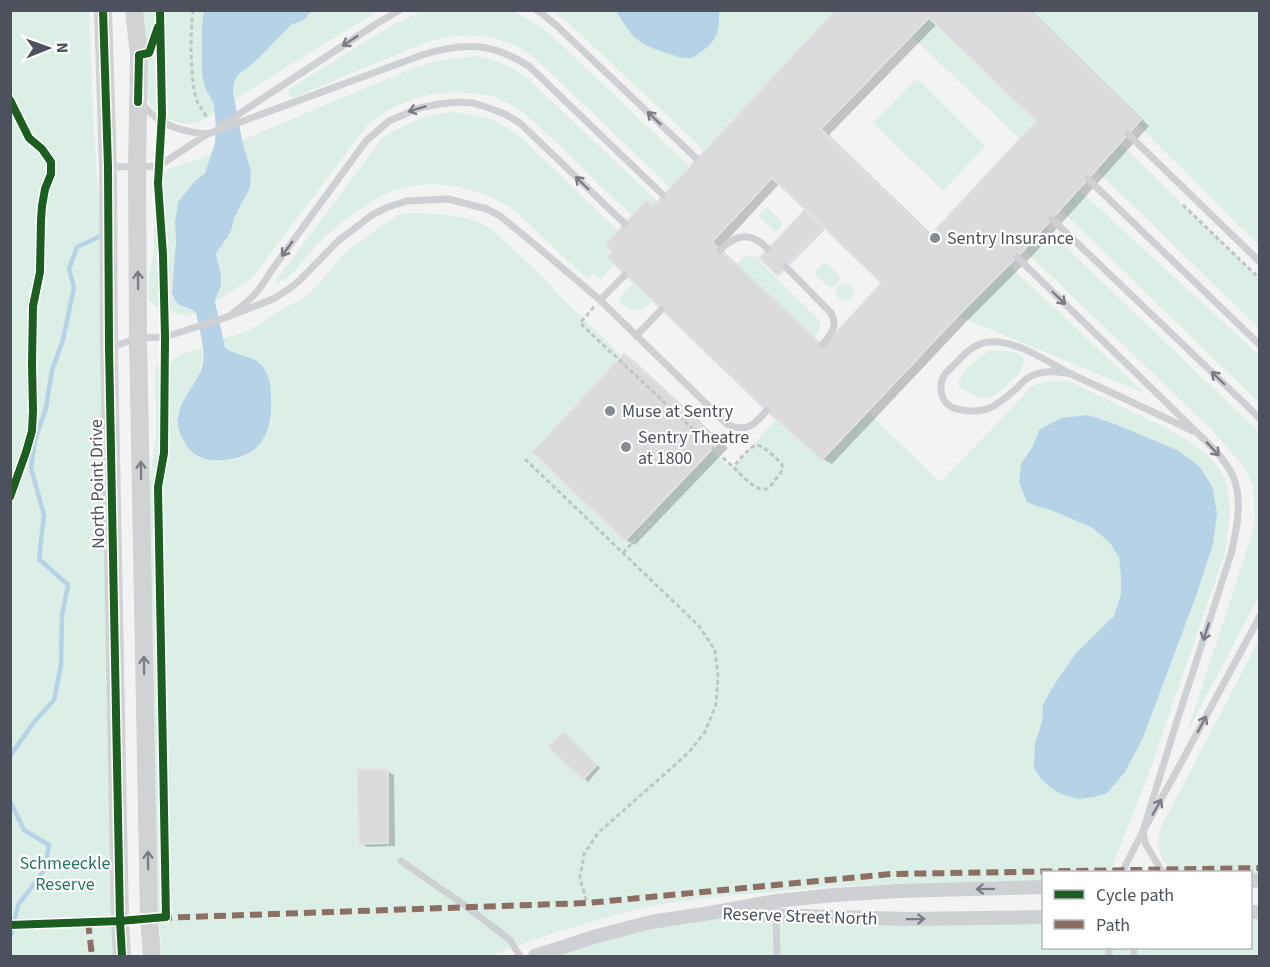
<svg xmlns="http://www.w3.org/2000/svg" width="1270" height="967" viewBox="0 0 1270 967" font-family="'Source Sans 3',sans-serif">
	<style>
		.green { fill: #dbefe7; fill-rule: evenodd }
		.water { fill: #b5d2e7 }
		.shadow { fill: #0003; fill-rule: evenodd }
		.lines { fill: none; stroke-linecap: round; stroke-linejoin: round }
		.stream { stroke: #b5d2e7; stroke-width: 4.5 }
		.building { fill: #dbdbdd; stroke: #e5e5e5; stroke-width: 1.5; fill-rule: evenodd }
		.path { stroke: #bdc6c5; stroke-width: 3; stroke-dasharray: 4.5 3; stroke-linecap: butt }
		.lane { stroke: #cfd0d3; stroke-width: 7 }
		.street { stroke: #cfd0d3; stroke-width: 14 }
		.secondary { stroke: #d1d2d4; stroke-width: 18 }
		.quiet { stroke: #8d6e63; stroke-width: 6; stroke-dasharray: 12 6; stroke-linecap: butt }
		.cycleway-casing { stroke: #fff; stroke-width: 11 }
		.cycleway { stroke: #1b5e20; stroke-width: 8 }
		.oneway { stroke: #7a7d86 }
		.oneway2 { stroke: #7b7e87 }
		.poi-dot { fill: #868a92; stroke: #fff; stroke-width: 2 }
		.labels { text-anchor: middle; stroke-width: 4.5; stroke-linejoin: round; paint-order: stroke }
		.poi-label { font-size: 18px; fill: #4c515d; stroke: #fff; text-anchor: start }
		.street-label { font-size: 18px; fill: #4c515d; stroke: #fff }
		.park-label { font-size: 18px; fill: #24775f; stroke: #fff }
	</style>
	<rect width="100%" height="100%" fill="#f3f3f3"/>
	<path class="green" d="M10 11H89L94 131 109 347 122 956H11Z
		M143 11H205L202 26 205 87 214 105 215 113C198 123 191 128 172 120 162 117 155 113 150 104 144 94 147 73 147 62 147 45 146 27 143 11Z
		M311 11H378L235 99 234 82 238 75 259 58 291 25 304 20Z
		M423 11H510C525 16 538 25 551 35L689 166 670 187 537 60C504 33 469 31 429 41L295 97H292L288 95 289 89 292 87 396 23Z
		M553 11H616L629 31 670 55 719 25V11H835L704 150 565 20Z
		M1028 11H1259V245L1137 124 1140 120Z
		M929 18 1036 121 1020 139 911 36Z
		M477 56C497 60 510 65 526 77L657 201 653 206 632 216C610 195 588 174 566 152 546 133 527 113 502 100 492 95 478 94 467 93 431 90 397 101 369 123L253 277 215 302C216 296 219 293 219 287 221 275 218 266 216 255L228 236 232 228 234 218 250 188 251 172 242 140 411 69 434 61Z
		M917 78 985 146 943 191 873 123Z
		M452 112C483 115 497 119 522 138L618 231 612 251 607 257 614 264 601 280 593 273 588 279C570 263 552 246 534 229 527 222 519 214 511 208 477 186 431 177 393 191 375 197 350 216 335 228 326 235 317 244 309 254 300 265 291 279 276 283V280L382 139C403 123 426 115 452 112Z
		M1120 143 1259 279V328L1096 170Z
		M212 154 205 173 195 181 178 202 175 222 176 242 172 293 179 306 192 309 196 313 187 316 159 308 152 304 149 299 148 279 154 250V189C156 180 161 174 169 169Z
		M1078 189 1259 355V403L1060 209Z
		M768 208 782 222 781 227 775 232 760 217 759 215 764 209Z
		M413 213 449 215 473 220 490 228 539 273 566 302 621 355 532 452 625 541 711 451 732 469 776 419 867 411 940 482 987 434 1032 386C1046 380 1057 380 1071 382L1166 428 1188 441 1207 455 1219 468 1225 479 1229 497 1230 513 1225 553 1146 781 1110 872H1044L1043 880 837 886 714 897 650 906 609 917 550 934 489 956H162L158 907 149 489 156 436 155 367 171 363C177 353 192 351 202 348 202 353 203 358 202 363 198 384 182 399 177 418L221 460H234L246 456 247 357C234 353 227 354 223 339L252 329 268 318 304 297 316 287 341 257 355 245 381 226 398 215ZM1088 415 1115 424 1177 450 1213 544 1196 596 1143 738 1125 772 1107 793 1035 743 1042 722 1043 705 1076 653 1114 616 1121 594V578L1119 557 1110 543 1094 528 1051 510 1039 507 1021 464 1033 446 1039 430 1061 418Z
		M1045 227 1259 432V596L1186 735 1251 537 1255 521 1254 503 1253 487 1246 469 1212 430 1024 250Z
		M749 256 755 257 820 321V330L814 338 737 265 744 257Z
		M823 263 828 264 840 277 839 282 833 287H828L816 275V270Z
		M1009 265 1144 393 958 316Z
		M634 283 652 301C641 313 630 313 619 301L620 297Z
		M836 292a9 9 0 1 1 18 0a9 9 0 1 1-18 0Z
		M991 350 1013 352 1022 356 1024 361 1020 373 996 395 986 398 977 397 960 388 958 382C964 369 979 357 991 350Z
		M1259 640V875H1251L1250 872C1238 872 1183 875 1176 871 1157 862 1156 844 1161 827Z
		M1251 912H1259V956H535L710 913 1043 917 1044 948H1250Z"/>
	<path class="water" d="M204 11H311L304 20 291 25 259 58 238 75 234 82 233 92 242 140 251 172 250 188 234 218 232 228 228 236 216 254C218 264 222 274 221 284 220 291 216 295 215 302L225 347C234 356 249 355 258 362 268 370 271 384 271 396 272 413 270 434 257 447 243 462 204 466 190 450 186 445 181 436 179 430 172 404 198 387 203 363 205 347 199 328 196 313 184 302 178 312 172 293L176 242 175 222 178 202 195 181 205 173 215 143 216 127 214 105 205 87 202 75V26Z
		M616 11H719C720 31 717 42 698 54 696 55 694 58 690 58 682 60 650 48 642 43 630 35 623 22 616 11Z
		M1088 415 1115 424 1177 450 1199 466 1212 486 1217 513 1213 544 1196 596 1143 738 1125 772 1107 793 1094 797 1079 799 1063 795 1051 788 1041 779 1034 768 1035 743 1042 722 1043 705 1052 688 1076 653 1114 616 1121 594V578L1119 557 1110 543 1093 528 1051 510 1039 507 1027 502 1019 482 1021 464 1033 446 1039 430 1061 418Z"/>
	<path class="shadow" d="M838 10H1030L1149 126 1033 255 967 321 832 464 823 459 646 202 654 207ZM937 24 1038 121 932 235 829 135ZM780 183 807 209 779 275H780L826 228 883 283 825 347 720 248Z
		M624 355 633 360 728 448 635 545 626 540Z
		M564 733 568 735 600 768 588 782 550 747Z
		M387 771 394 775 395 846 367 847 360 843Z"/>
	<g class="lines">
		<path class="stream" d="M10 756 34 722 54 700 61 665 62 615 68 585 39 559 44 515 31 468 35 440 46 408 52 370 63 340 74 287 69 269 77 247 103 235
			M10 801 24 830 49 845 45 869 18 905 12 933 10 934"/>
	</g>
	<path class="building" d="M835 10H1028L1141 120 1024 250 958 316 822 460 766 411 607 257 612 251 605 245 646 200 653 206ZM929 18 1036 121 930 235 821 129ZM772 178 881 283 823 346 712 242Z
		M805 209 824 228 778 276 759 258Z
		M624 353 719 442 625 541 532 452Z
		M563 731 597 765 583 780 548 747Z
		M357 769H388V843L359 844Z"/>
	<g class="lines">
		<path class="path" d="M193 10C190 32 190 82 197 101 200 107 204 112 207 118
			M1183 205 1260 279
			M594 307 580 323 733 467C741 474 758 495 768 488 771 486 773 483 775 480 780 474 783 472 782 464 755 438 757 440 733 467
			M525 459 699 626 715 650 718 676 716 704 705 732 690 751 675 765 598 833 584 854 580 878 587 903
			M623 553 653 520"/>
		<path class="lane" d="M536 10 541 13 557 26 696 158
			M142 105C148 110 154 117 161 121 174 129 192 133 208 134L422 55C464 42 492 42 530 67L663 195
			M219 127 376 24 400 10
			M1128 134 1260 262
			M110 167 159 166 207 134
			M1088 179 1260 345
			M1052 219 1244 403 1260 419
			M720 250C737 233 751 232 768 249
			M1017 257 1217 452C1222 459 1229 467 1233 476 1243 501 1237 528 1231 554L1176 724 1143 831 1174 776 1260 616
			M786 267 831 313C839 327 830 335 822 345
			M600 300 625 275
			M234 312C252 299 260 290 271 271L366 141 389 121 419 108 439 104 458 102 473 103 489 108 505 114 520 123 625 224
			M636 336 661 310
			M112 347 138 338 165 337 227 317 273 299 289 289 300 280 338 241 372 215 388 207 407 201 448 199 487 209 500 216 526 237 600 300 728 425C746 432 754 426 766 411
			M1072 374C1060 372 1048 370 1036 374 1029 376 1023 381 1018 387 998 405 986 416 957 409 948 407 942 400 941 390 940 380 944 374 952 367 962 357 973 343 989 342 1016 339 1049 363 1073 375 1113 393 1153 412 1193 431
			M1143 831 1145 843 1161 870 1164 872
			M401 861 467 907 510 940 520 956
			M1122 872 1143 831
			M776 914 777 956
			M1109 948V956
			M1134 956V948"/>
		<path class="street" d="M1250 881 1260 880
			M1250 912H1260
			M739 914 908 919 1044 917
			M535 956 597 936 651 922 710 913 776 901 834 895 898 891 1044 887"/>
		<path class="secondary" d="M103 10 108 167 109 347 120 921 122 956
			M134 10 139 55 137 167 138 338 149 918 152 956"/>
		<path class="quiet" d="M160 918 587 903 891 874 1260 868
			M88 922 92 956"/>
		<g class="cycleway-casing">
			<path id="cycleway" d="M103 10 108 167 109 347 120 921 122 956
				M10 100 29 138 42 149 51 162V174L45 189 42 206 41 220 40 272 33 306 32 364 33 411 32 431 26 452 10 497
				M138 102 139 55 149 53 158 27
				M10 925 120 921 166 917 158 487 164 453 165 337 163 255 158 183 162 114 160 10"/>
		</g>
		<use href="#cycleway" class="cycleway"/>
	</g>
	<defs><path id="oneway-shaft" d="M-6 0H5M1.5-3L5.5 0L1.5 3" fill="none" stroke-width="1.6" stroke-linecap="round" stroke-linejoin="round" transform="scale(1.5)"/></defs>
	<g class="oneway">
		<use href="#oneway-shaft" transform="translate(350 41) rotate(147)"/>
		<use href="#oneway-shaft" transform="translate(417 109) rotate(163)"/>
		<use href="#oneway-shaft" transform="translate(654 118) rotate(-136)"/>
		<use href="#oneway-shaft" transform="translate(582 183) rotate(-136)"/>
		<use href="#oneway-shaft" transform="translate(287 249) rotate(126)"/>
		<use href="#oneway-shaft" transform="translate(1059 298) rotate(44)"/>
		<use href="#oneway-shaft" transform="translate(1218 378) rotate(-136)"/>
		<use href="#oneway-shaft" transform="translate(1213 449) rotate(47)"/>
		<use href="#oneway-shaft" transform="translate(1206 632) rotate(108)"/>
		<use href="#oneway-shaft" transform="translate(1202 724) rotate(-62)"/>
		<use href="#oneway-shaft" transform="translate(1157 807) rotate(-60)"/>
		<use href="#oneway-shaft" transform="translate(985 889) rotate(179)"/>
		<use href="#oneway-shaft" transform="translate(916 919) rotate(-1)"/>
	</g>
	<g class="oneway2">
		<use href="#oneway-shaft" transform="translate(138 280) rotate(-91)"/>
		<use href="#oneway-shaft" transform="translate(141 470) rotate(-91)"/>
		<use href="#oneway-shaft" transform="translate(144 665) rotate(-91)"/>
		<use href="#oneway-shaft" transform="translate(148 860) rotate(-91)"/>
	</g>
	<g class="poi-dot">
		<circle cx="935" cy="238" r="6"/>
		<circle cx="610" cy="411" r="6"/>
		<circle cx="626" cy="447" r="6"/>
	</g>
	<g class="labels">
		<g class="poi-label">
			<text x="947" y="244">Sentry Insurance</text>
			<text x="622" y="417">Muse at Sentry</text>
			<text x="638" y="443">Sentry Theatre<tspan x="638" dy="21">at 1800</tspan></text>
		</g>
		<g class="street-label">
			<text transform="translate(97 484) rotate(-91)" y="6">North Point Drive</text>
			<text transform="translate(800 916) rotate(2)" y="6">Reserve Street North</text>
		</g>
		<g class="park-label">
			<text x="65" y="869">Schmeeckle<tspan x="65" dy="21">Reserve</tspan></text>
		</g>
	</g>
	<rect width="1270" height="967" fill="none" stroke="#4c515d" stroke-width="24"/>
	<rect x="1042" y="871" width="210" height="78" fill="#ffffff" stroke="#b7b9be" stroke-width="1.5"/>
	<rect x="1054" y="890" width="30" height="9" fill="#1b5e20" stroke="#b7b9be" stroke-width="1.5"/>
	<text x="1096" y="901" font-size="18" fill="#4c515d">Cycle path</text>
	<rect x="1054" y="920" width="30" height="9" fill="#8d6e63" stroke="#b7b9be" stroke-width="1.5"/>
	<text x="1096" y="931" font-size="18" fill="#4c515d">Path</text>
	<g transform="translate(48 48) rotate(89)" stroke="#ffffff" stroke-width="4.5" paint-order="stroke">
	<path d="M0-4.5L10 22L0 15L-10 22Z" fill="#4c515d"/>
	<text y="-9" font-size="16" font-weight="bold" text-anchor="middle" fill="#4c515d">N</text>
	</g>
</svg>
